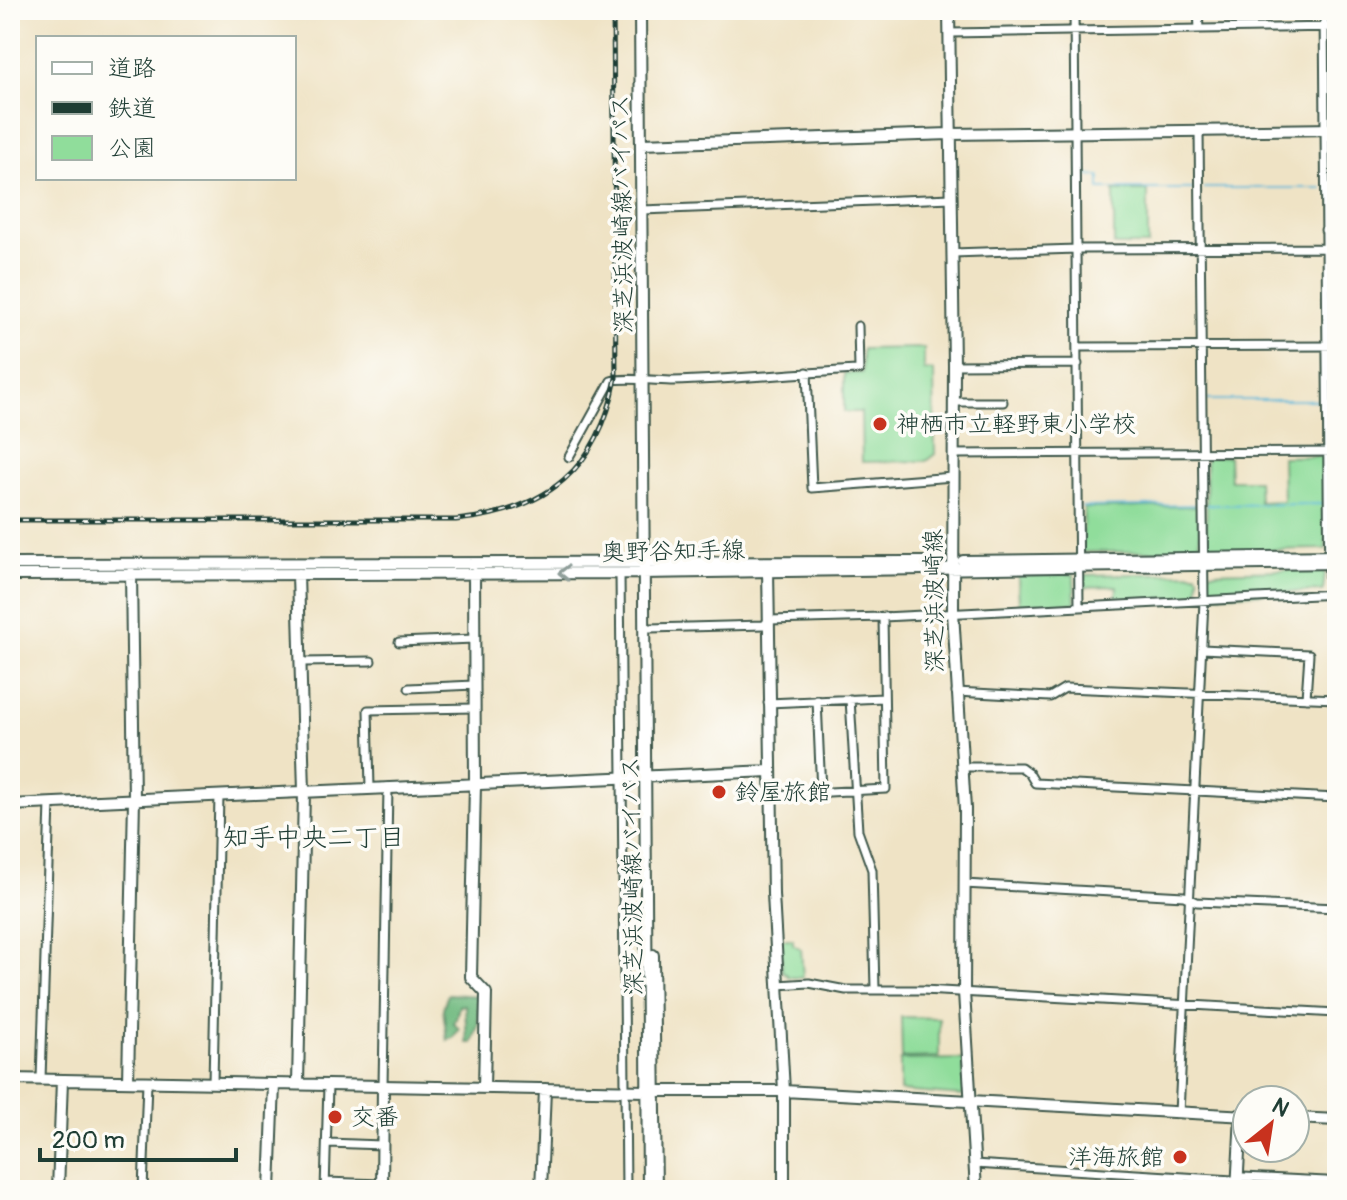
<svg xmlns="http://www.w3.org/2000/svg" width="1347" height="1200" viewBox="0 0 1347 1200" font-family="Pangolin,'Klee One',sans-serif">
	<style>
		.green { fill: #90dd9b; stroke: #588d68; stroke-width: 2 }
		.forest { fill: #74bc83; stroke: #4a7c5c; stroke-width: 2 }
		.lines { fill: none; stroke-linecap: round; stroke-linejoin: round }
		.stream { stroke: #59b9d7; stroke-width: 2 }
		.street-casing { stroke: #3e564a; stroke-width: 11 }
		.secondary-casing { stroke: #3e564a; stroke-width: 14 }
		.street { stroke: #fff; stroke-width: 7 }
		.secondary { stroke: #fff; stroke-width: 10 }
		.rail-casing { stroke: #1f3d34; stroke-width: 5 }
		.rail { stroke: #fdfcf7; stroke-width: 2; stroke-dasharray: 6; stroke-linecap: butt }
		.oneway { stroke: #8f9e9a }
		.poi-dot { fill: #c8321e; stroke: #fdfcf7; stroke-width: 3 }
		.labels { text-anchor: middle; stroke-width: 7; stroke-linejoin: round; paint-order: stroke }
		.street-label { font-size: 24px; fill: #1f3d34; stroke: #fdfcf7 }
		.poi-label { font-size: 24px; fill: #1f3d34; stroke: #fdfcf7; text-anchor: start }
		.neighbourhood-label { font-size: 26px; fill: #1f3d34; stroke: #fdfcf7 }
	</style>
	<rect width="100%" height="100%" fill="#fdfcf7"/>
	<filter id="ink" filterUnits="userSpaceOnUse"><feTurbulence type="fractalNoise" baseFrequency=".0125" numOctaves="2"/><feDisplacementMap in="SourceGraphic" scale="16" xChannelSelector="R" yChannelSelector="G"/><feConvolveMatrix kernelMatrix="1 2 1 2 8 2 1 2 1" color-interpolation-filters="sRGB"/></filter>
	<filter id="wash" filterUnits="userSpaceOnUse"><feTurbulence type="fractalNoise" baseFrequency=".006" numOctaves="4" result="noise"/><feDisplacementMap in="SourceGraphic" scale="32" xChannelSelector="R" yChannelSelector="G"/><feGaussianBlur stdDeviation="1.8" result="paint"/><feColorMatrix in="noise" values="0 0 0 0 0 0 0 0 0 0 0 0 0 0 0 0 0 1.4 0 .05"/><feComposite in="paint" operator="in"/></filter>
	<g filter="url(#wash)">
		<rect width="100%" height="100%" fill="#efe3c5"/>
		<path class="green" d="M1114 191H1148V245H1114Z
			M924 348V370L934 371 935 454 926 461 862 462 861 412H844V373H862V349Z
			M1229 456 1230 480H1258L1259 502 1283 501 1282 457 1324 456 1326 549 1207 551 1206 457Z
			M1200 506V551L1082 552 1084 508Z
			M1322 569 1325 573 1323 591 1207 595 1208 572Z
			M1196 573 1199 576 1198 597 1116 601 1117 586 1083 587V575Z
			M1074 574 1075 603 1019 604 1018 576Z
			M781 939H793V944L801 949 803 978 789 977 782 970Z
			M901 1017 939 1018V1057L902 1058Z
			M963 1059 965 1091 962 1096 900 1091V1060Z"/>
		<path class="forest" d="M448 994 478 996V1025L472 1043H467L465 1005 459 1006 456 1018 453 1022 459 1029 453 1038 447 1040 443 1008Z"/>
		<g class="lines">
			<path class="stream" d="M1080 175 1100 176V189H1196
				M1204 188H1322
				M1330 298H1337
				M1206 400H1324
				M1207 505 1323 504
				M1082 507 1199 505"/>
		</g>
	</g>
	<g filter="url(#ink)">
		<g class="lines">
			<g class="street-casing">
				<path id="street" d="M1074 10 1079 607
					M1198 10 1199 29
					M1324 10 1329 595
					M949 33 1337 27
					M642 210 952 198
					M1325 230H1337
					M953 253 1077 249 1325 248
					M1077 347 1337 346
					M954 365 1078 364
					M807 372 812 488 953 477
					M954 402H1003
					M953 454 1337 452
					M569 457 611 381C620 377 659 381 673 381 735 379 797 373 859 370L858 326
					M620 573 626 1190
					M650 628 764 625 769 620 883 617 1337 594
					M399 642 474 639
					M1202 649 1309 654 1306 698
					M302 662 371 661
					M409 688 474 685
					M956 692 1050 697 1065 688 1337 699
					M850 699 858 831 872 870 875 989
					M817 700 821 793
					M768 703 883 698
					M962 767H1021L1029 773 1035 783 1337 798
					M370 788 368 710 474 708
					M772 795 886 789 883 617
					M964 884 1184 896 1197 902 1337 908
					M778 985 809 983 846 990H923L1337 1013
					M41 1079 50 803
					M213 1083 219 795
					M383 1086 388 787
					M1179 1113 1204 601 1199 131
					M328 1143 382 1145
					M974 1164 1233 1180 1243 1177 1326 1181 1337 1186
					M326 1182 382 1184
					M143 1190 147 1082
					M325 1190 328 1085"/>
			</g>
			<g class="secondary-casing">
				<path id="secondary" d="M640 10 648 1190
					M949 10 954 365 953 612 965 809 964 992 976 1190
					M641 144 950 134 1337 129
					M963 561 1337 556
					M10 564 923 562
					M768 569 773 894 784 1091V1190
					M474 573 475 784 471 977 486 993 484 1088
					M298 574 304 792 298 1084
					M10 575 642 573 1337 563
					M10 805 770 771
					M653 955 656 1190
					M10 1079 647 1091H784L1247 1116
					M128 1081 134 799 131 573
					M1295 1118 1337 1120
					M58 1190 62 1080
					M270 1190 274 1084
					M382 1190 383 1086
					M541 1190 545 1089
					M1237 1190 1241 1115"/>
			</g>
			<use href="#street" class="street"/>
			<use href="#secondary" class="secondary"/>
			<g class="rail-casing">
				<path id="rail" d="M10 520H456C547 511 599 469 616 378L613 10"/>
			</g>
			<use href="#rail" class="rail"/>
		</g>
		<defs><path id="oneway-chevron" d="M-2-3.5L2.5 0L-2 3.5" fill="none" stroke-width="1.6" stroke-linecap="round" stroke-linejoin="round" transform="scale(2)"/></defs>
		<use class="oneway" href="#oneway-chevron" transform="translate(564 573) rotate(180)"/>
	</g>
	<g class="poi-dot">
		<circle cx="880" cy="424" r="8"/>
		<circle cx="719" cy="792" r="8"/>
		<circle cx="335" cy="1117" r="8"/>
		<circle cx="1180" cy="1157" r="8"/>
	</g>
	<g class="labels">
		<g class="street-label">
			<text transform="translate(622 214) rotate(-91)" y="8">深芝浜波崎線バイパス</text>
			<text transform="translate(673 551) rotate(-1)" y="8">奥野谷知手線</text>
			<text transform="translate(934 601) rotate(-91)" y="8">深芝浜波崎線</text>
			<text transform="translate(632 876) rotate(-91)" y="8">深芝浜波崎線バイパス</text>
		</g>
		<g class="poi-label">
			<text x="896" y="432">神栖市立軽野東小学校</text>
			<text x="735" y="800">鈴屋旅館</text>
			<text x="351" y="1125">交番</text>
			<text x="1164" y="1165" text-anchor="end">洋海旅館</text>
		</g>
		<g class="neighbourhood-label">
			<text x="314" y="846">知手中央二丁目</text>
		</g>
	</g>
	<rect width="1347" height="1200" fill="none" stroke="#fdfcf7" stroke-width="40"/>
	<rect x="36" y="36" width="260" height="144" fill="#fdfcf7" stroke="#a4b0a9" stroke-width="2"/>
	<rect x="52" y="62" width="40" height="12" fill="#ffffff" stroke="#a4b0a9" stroke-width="2"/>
	<text x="108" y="76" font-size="24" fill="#1f3d34">道路</text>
	<rect x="52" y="102" width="40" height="12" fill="#1f3d34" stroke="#a4b0a9" stroke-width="2"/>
	<text x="108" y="116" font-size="24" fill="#1f3d34">鉄道</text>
	<rect x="52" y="136" width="40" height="24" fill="#90dd9b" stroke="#a4b0a9" stroke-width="2"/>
	<text x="108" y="156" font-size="24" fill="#1f3d34">公園</text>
	<g transform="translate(1271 1124) rotate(30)"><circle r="38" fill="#fdfcf7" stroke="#a4b0a9" stroke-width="2"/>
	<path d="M0-6L14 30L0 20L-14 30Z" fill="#c8321e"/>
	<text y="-12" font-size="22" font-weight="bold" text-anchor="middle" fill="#1f3d34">N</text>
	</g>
	<path d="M40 1148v12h196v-12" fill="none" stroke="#1f3d34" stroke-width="4"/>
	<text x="52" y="1148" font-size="24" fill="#1f3d34" stroke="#fdfcf7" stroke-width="6" paint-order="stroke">200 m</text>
</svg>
